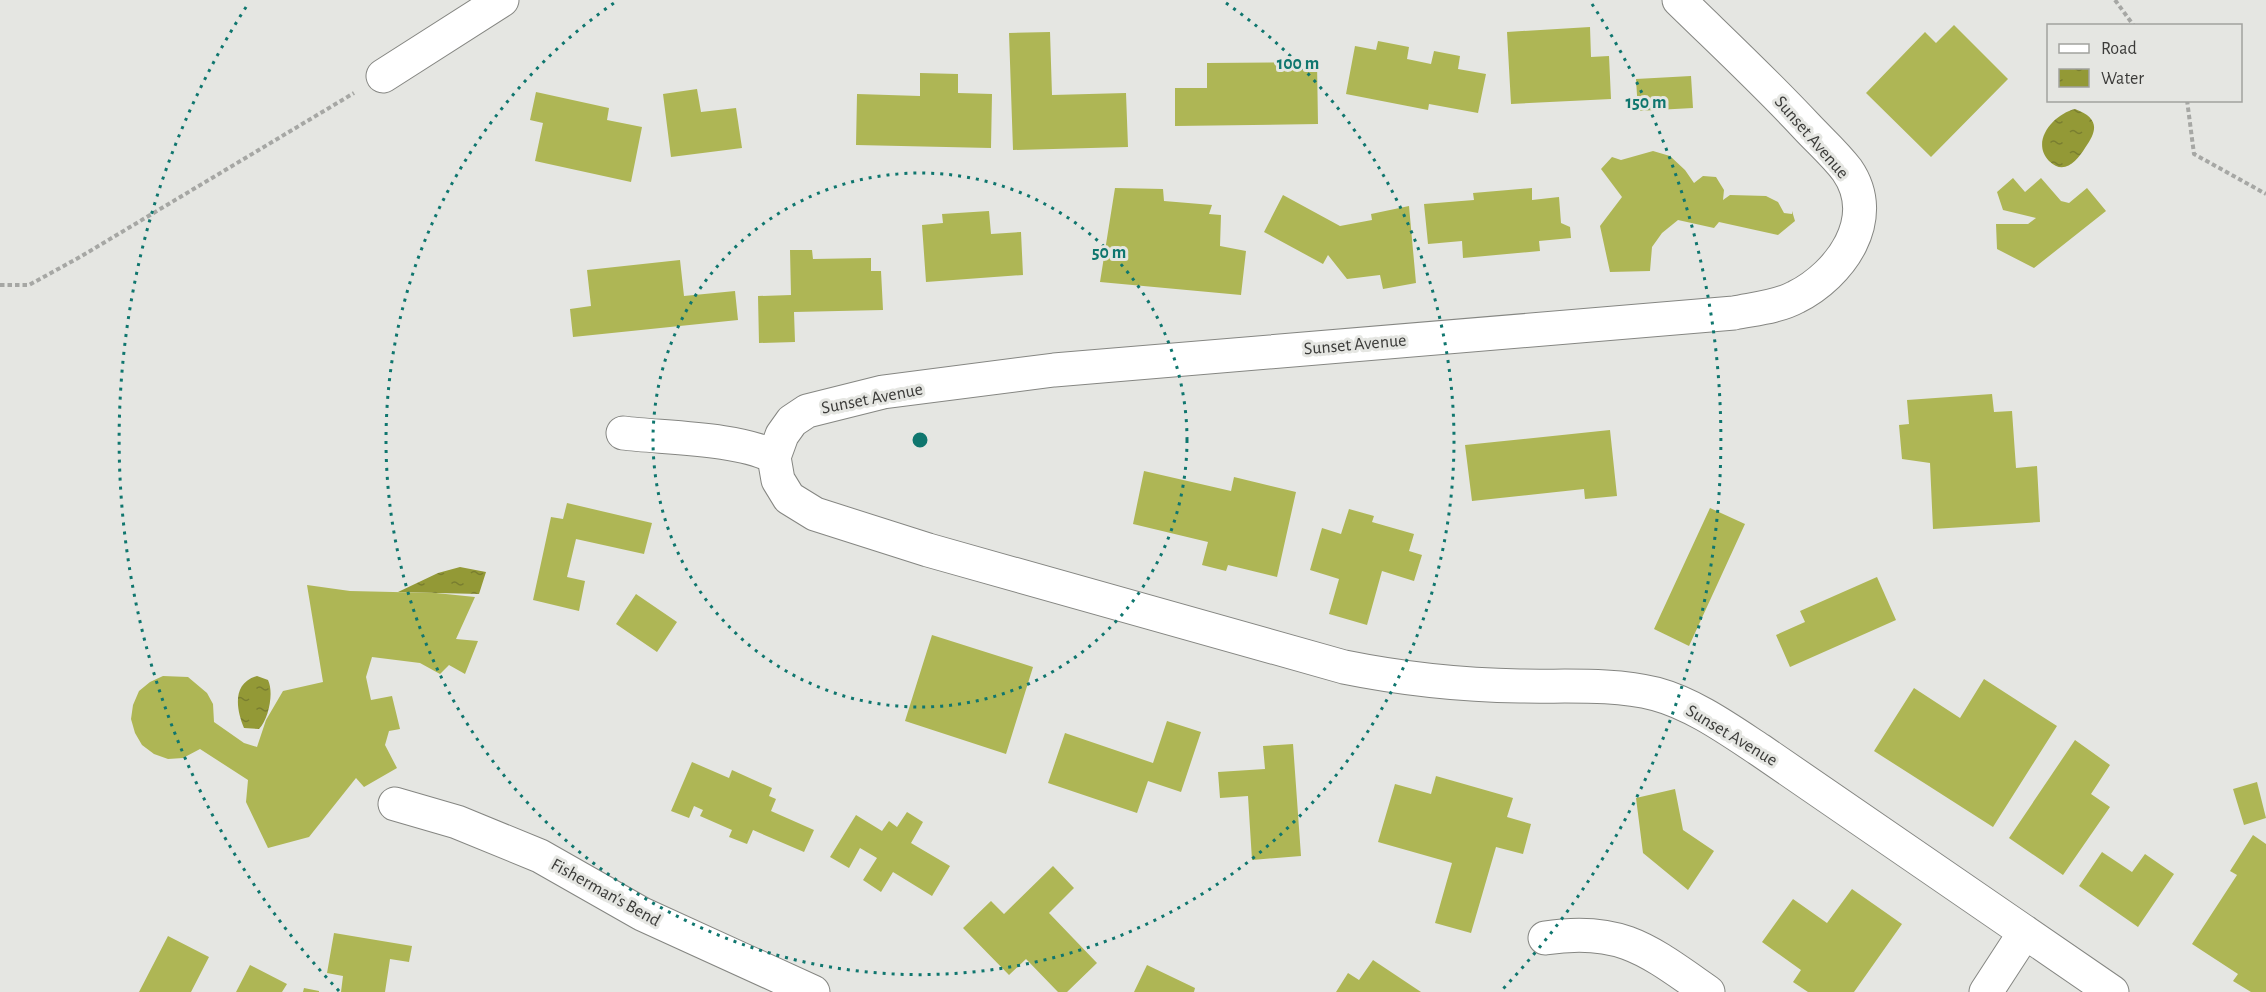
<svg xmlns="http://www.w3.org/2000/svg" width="2266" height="992" viewBox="0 0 2266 992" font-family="'Alegreya Sans',sans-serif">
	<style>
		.water { fill: url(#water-ripples) }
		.building { fill: #aeb655 }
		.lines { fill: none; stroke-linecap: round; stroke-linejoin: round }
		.minor-casing { stroke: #858682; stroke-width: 35 }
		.path { stroke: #a6a7a4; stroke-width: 4; stroke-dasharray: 4.5 3; stroke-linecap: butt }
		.minor { stroke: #fff; stroke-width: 33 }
		.ring { fill: none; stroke: #0f766e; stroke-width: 3; stroke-dasharray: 3 6 }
		.labels { text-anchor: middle; stroke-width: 6; stroke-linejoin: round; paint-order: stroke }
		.street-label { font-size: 18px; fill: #3b3b39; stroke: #e5e6e2 }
		.centre { fill: #0f766e; stroke: #e5e6e2; stroke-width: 3 }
		.ring-label { font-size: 18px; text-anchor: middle; font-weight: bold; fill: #0f766e; stroke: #e5e6e2; stroke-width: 6; stroke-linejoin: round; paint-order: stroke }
	</style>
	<defs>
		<pattern id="water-ripples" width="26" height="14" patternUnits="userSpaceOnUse" patternTransform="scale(1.5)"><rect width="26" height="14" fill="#939936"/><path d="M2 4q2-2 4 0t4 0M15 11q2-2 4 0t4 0" fill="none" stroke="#797e2f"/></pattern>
	</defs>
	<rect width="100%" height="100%" fill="#e5e6e2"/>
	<path class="water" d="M2075 109C2099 118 2098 130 2085 148 2077 161 2064 176 2049 161 2030 141 2054 114 2075 109Z
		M460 567 486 572 479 594 398 592 438 573Z
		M257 676 268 680C274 692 269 719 259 729L244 728C236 709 232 683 257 676Z"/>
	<path class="building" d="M1954 25 2008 79 1931 157 1866 93 1925 32 1936 43Z
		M1590 27 1591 57 1609 56 1611 99 1511 104 1507 32Z
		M1050 32 1052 95 1126 93 1128 147 1013 150 1009 33Z
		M1378 41 1409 47 1407 59 1431 64 1434 51 1460 56 1458 69 1486 74 1478 113 1429 104 1428 110 1346 94 1355 46 1376 50Z
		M1317 62 1318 124 1175 126V88H1207V63Z
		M920 73 958 74V93L992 94 991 148 856 145 857 94 920 96Z
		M1691 76 1693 108 1638 111 1636 79Z
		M697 89 701 112 736 108 742 148 671 157 663 94Z
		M536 92 609 108 607 120 642 127 631 182 535 161 543 123 530 120Z
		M1653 151 1670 156 1685 170 1694 183 1703 176 1716 177 1724 190 1723 200 1730 195 1766 196 1778 202 1784 213 1792 214V211L1795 221 1778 235 1719 222 1714 228 1678 220 1662 233 1652 247 1650 271 1610 272 1600 226 1622 197 1601 169 1612 157 1621 160Z
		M2013 178 2025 192 2041 178 2061 201 2069 203 2087 188 2106 211 2034 268 1997 249 1996 224H2028L2036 218 2003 210 1997 192Z
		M1115 188 1163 189 1164 201 1212 205 1209 214 1221 215 1220 246 1246 251 1241 295 1100 282Z
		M1532 188V200L1559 197 1561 223 1570 227 1571 238 1539 241 1540 251 1463 258 1462 241 1428 244 1424 204 1474 200 1473 193Z
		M1283 195 1340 226 1372 220 1371 214 1409 206 1416 283 1383 289 1380 275 1347 279 1328 255 1323 264 1264 232Z
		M989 211 991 234 1021 232 1023 275 926 282 922 225 943 223 942 214Z
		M790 250H812L813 259 871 258V271H881L883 310 794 312 795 342 759 343 758 296 791 295Z
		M680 260 684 296 735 291 738 320 573 337 570 309 591 306 587 270Z
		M1992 394 1994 412 2012 411 2016 468 2037 466 2040 522 1933 529 1930 463 1902 459 1899 425 1909 424 1907 400Z
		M1610 430 1617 496 1585 499 1584 489 1472 501 1465 445Z
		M1144 471 1231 491 1234 477 1296 492 1277 577 1228 565 1226 571 1202 565 1208 542 1133 524Z
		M567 503 652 523 644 554 576 539 567 577 585 581 579 611 533 600 551 517 563 519Z
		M1710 508 1745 524 1689 646 1654 629Z
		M1349 509 1374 516 1372 522 1414 534 1409 551 1422 555 1414 581 1382 571 1367 625 1329 614 1339 579 1310 570 1322 528 1341 534Z
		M1877 577 1896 620 1790 667 1776 635 1805 622 1800 611Z
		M307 585 350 591 436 593 475 597 456 639 478 641 465 674 449 665 440 674 420 663 372 657 366 677 371 700 392 696 400 729 389 731 385 745 397 768 364 787 356 778 309 837 268 848 246 802 248 780 200 749 183 758 168 759 154 754 142 745 135 733 131 719 133 705 139 691 150 682 163 676 188 677 207 693 213 704 214 722 244 743 257 747 266 720 283 691 323 682Z
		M636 594 677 622 657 652 616 624Z
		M932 635 1033 667 1006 754 905 721Z
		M1984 679 2057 726 1993 827 1874 751 1914 688 1960 718Z
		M1167 721 1201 732 1181 792 1148 781 1137 813 1048 783 1065 733 1153 763Z
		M2075 740 2110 765 2091 794 2110 807 2063 875 2009 838Z
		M1293 744 1301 856 1252 860 1248 796 1220 798 1218 772 1265 769 1263 746Z
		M692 762 729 778 732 770 772 788 769 796 776 799 771 811 814 830 804 852 753 830 747 844 729 837 732 830 700 816 703 810 694 806 689 818 671 811Z
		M1436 776 1513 798 1507 817 1531 824 1523 854 1496 847 1471 933 1435 923 1452 863 1378 842 1395 784 1431 794Z
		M2257 782 2266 818 2244 825 2233 789Z
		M1675 789 1683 830 1714 851 1688 890 1643 853 1636 798Z
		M907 812 923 822 911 843 950 866 932 896 893 872 881 892 863 880 877 858 860 848 849 868 830 857 856 815 882 831 889 821 897 827Z
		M2253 835 2266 844V992H2251L2233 981 2238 974 2192 944 2237 875 2230 871Z
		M2102 852 2132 872 2145 854 2174 874 2138 927 2079 886Z
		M1053 866 1074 888 1049 913 1097 963 1067 992H1058L1026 959 1009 975 963 928 991 901 1004 914Z
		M1852 889 1902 924 1854 992H1808L1793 982 1801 970 1762 942 1793 899 1827 923Z
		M334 933 412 946 409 962 390 959 385 992H341L343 976 327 973Z
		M168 936 209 957 191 992H139Z
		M1373 960 1421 992H1336L1348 973 1359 980Z
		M250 965 287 984 282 992H236Z
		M1147 965 1195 988 1194 992H1134Z
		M304 988 319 991V992H303Z"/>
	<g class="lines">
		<g class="minor-casing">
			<path id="minor" d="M1679 0C1722 42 1766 83 1806 126 1819 140 1835 154 1847 170 1881 219 1840 275 1796 297 1778 307 1753 309 1734 313L1054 370 883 392 807 411 792 421 782 435 774 457 778 480 789 498 815 514 928 550 1344 667C1403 679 1459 685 1520 686 1564 687 1613 683 1656 694 1693 704 1728 729 1760 750L2112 992
				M383 76 502 0
				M623 433C664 438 740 438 774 457
				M395 804 457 822 540 856 642 914 813 992
				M1545 938C1621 926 1649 951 1708 992
				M1986 992 2025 932"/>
		</g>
		<path class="path" d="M2115 0 2134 26
			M2187 100 2194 154 2266 194
			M0 285H29L80 257 354 93"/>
		<use href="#minor" class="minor"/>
	</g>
	<g class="ring">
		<circle cx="920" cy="440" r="267"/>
		<path d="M1226 3A534 534 0 1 1 614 3"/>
		<path d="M339 991A801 801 0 0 1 248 4M1592 4A801 801 0 0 1 1501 991"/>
	</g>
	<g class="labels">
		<g class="street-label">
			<text transform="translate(1812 137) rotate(49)" y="6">Sunset Avenue</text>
			<text transform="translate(1355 344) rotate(-5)" y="6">Sunset Avenue</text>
			<text transform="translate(872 398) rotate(-11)" y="6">Sunset Avenue</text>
			<text transform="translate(1732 735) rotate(31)" y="6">Sunset Avenue</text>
			<text transform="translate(606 892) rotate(29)" y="6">Fisherman's Bend</text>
		</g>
	</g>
	<circle cx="920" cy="440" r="9" class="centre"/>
	<g class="ring-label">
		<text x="1298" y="69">100 m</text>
		<text x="1646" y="108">150 m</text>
		<text x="1109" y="258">50 m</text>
	</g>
	<rect x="2047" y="24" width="195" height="78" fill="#e5e6e2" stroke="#a1a29e" stroke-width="1.5"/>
	<rect x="2059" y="44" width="30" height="9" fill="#ffffff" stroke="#a1a29e" stroke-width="1.5"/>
	<text x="2101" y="54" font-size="18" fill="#3b3b39">Road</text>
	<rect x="2059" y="69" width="30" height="18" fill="url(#water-ripples)" stroke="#a1a29e" stroke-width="1.5"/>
	<text x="2101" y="84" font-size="18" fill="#3b3b39">Water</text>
</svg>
